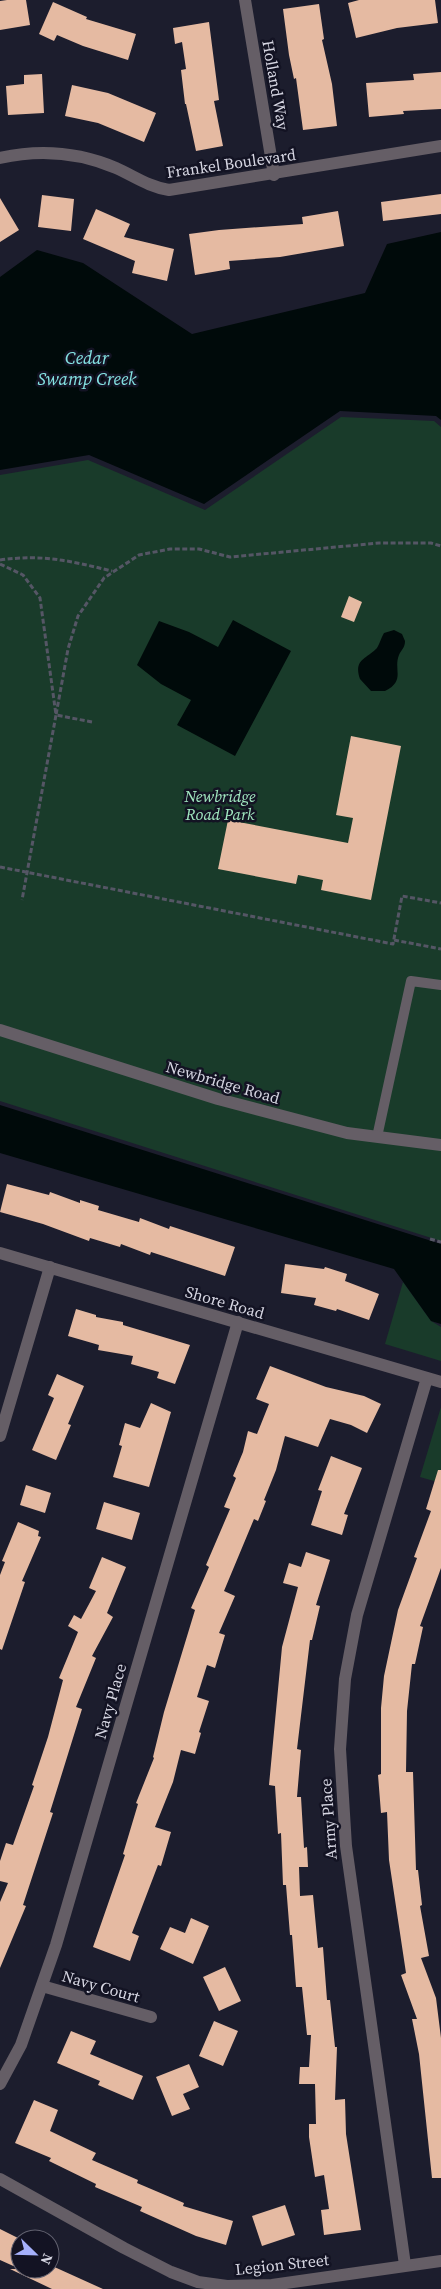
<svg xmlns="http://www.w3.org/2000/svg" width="441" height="2289" font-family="'Source Serif 4',serif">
	<rect width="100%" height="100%" fill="#1c1d2d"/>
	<path fill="#193b2a" d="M 341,417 L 434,421 L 441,427 L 441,1241 L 0,1101 L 0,475 L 88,460 L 205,510 Z
		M 403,1282 L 431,1321 L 441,1327 L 441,1361 L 385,1344 Z
		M 441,1407 L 441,1483 L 420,1477 Z"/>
	<path fill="#000a0a" d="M 441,232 L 441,420 L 436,416 L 340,411 L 204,504 L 89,455 L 0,470 L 0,277 L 37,250 L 83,263 L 192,334 L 365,293 L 387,244 Z
		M 233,620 L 291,651 L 235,756 L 177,725 L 191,700 L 161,684 L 137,665 L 159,621 L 189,632 L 218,647 Z
		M 394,630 L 402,634 L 405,641 C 405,648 401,650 399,655 C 393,670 406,680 385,691 L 371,691 L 360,679 C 353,659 367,659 377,648 C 380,643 381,638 384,633 Z
		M 0,1105 L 441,1244 L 441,1324 L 431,1321 L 394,1269 L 0,1153 Z"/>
	<path fill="#e5baa2" d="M 7,0 L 26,0 L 30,25 L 0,30 L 0,1 Z
		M 359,0 L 435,0 L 438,23 L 397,28 L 356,38 L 348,3 Z
		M 53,2 L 87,17 L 86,19 L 136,34 L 128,60 L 83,46 L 57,35 L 54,41 L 39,34 Z
		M 319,4 L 324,39 L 322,40 L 332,84 L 337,126 L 303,130 L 296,78 L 294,79 L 289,55 L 283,9 Z
		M 209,22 L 219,100 L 214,101 L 223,146 L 196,151 L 186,104 L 185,104 L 181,70 L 186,69 L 182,42 L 175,44 L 173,28 Z
		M 441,72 L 441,109 L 403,111 L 404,114 L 369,117 L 366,83 L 414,80 L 413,74 Z
		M 42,74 L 44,113 L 8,115 L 6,86 L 24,84 L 24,75 Z
		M 72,85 L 108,93 L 156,113 L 144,142 L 98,123 L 65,116 Z
		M 441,194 L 441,214 L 383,221 L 381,202 Z
		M 42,195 L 74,199 L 71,231 L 38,227 Z
		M 0,198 L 19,230 L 0,242 Z
		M 96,209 L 130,224 L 124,237 L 174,249 L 167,281 L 132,273 L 135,261 L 83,239 Z
		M 338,211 L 344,246 L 280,257 L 229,261 L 230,269 L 195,275 L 189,234 L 219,230 L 303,224 L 302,217 Z
		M 349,596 L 362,602 L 354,622 L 341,617 Z
		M 351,736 L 401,746 L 371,900 L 321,890 L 323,880 L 298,875 L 296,884 L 218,869 L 228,820 L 348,843 L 353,818 L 336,815 Z
		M 7,1184 L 49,1195 L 50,1192 L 80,1203 L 80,1200 L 99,1206 L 98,1210 L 139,1222 L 140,1218 L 169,1229 L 170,1226 L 235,1247 L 225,1276 L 151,1252 L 150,1255 L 121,1244 L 120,1247 L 90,1238 L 89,1241 L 43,1224 L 0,1212 Z
		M 285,1264 L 324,1269 L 325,1267 L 347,1274 L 345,1281 L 379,1294 L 369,1320 L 337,1309 L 336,1311 L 314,1305 L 316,1298 L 281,1293 Z
		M 76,1309 L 96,1315 L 96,1317 L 123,1322 L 123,1325 L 190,1345 L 175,1384 L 157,1378 L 159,1372 L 131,1364 L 133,1356 L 98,1350 L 99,1345 L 68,1336 Z
		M 270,1366 L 326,1387 L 364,1396 L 381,1404 L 367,1433 L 351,1425 L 330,1419 L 318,1447 L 285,1436 L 276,1470 L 264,1500 L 266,1501 L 258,1521 L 254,1519 L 224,1591 L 235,1596 L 219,1633 L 225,1635 L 215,1668 L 207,1665 L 197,1697 L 209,1701 L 199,1732 L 201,1733 L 195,1754 L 181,1750 L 173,1782 L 155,1827 L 171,1832 L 161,1866 L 158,1865 L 132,1933 L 139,1936 L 130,1961 L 93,1947 L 125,1855 L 123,1854 L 138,1804 L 136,1803 L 154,1758 L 153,1757 L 164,1712 L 195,1610 L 191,1608 L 209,1567 L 206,1565 L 230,1509 L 224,1507 L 236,1478 L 233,1476 L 243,1452 L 248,1431 L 257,1434 L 269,1404 L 256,1399 Z
		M 57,1374 L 84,1386 L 68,1424 L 71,1425 L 56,1460 L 32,1450 L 54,1398 L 48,1395 Z
		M 151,1403 L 171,1412 L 149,1487 L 113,1477 L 122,1446 L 119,1445 L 125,1423 L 140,1428 Z
		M 331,1456 L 362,1468 L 344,1514 L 348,1515 L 342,1535 L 311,1525 L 322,1491 L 318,1490 Z
		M 438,1470 L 441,1470 L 441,1568 L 420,1626 L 423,1627 L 415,1664 L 412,1664 L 407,1711 L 406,1772 L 413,1772 L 416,1870 L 418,1870 L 422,1905 L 420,1906 L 429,1956 L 421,1958 L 436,1998 L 441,2038 L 441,2178 L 432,2178 L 419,2054 L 412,2019 L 417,2019 L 401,1975 L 406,1973 L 389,1860 L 387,1812 L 381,1813 L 378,1775 L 381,1774 L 381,1708 L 384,1676 L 398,1610 L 417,1558 L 414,1557 L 431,1511 L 426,1509 Z
		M 26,1485 L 51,1493 L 45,1513 L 20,1505 Z
		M 104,1502 L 140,1513 L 132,1540 L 96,1529 Z
		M 18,1522 L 39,1531 L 38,1536 L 41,1537 L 22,1581 L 25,1582 L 2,1650 L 0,1649 L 0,1575 L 5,1562 L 2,1561 Z
		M 306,1552 L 330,1560 L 316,1605 L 320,1606 L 312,1640 L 310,1640 L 297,1749 L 301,1750 L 297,1797 L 301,1797 L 304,1848 L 307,1847 L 308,1867 L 299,1867 L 300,1896 L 313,1895 L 318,1948 L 323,1947 L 327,2000 L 330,2000 L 335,2047 L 337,2047 L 335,2100 L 345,2099 L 346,2134 L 361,2230 L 324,2235 L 321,2210 L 329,2209 L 324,2175 L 315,2177 L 309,2137 L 309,2124 L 316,2124 L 315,2084 L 299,2084 L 300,2067 L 309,2067 L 311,2035 L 307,2035 L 302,1987 L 296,1987 L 292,1935 L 290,1935 L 286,1885 L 283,1885 L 281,1833 L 278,1834 L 275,1786 L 269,1785 L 282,1647 L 298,1587 L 283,1583 L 289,1563 L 301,1567 Z
		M 102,1557 L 126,1567 L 107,1613 L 113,1617 L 92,1656 L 96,1658 L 76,1707 L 82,1709 L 50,1812 L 53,1813 L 23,1905 L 26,1906 L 0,1968 L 0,1902 L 8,1883 L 0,1881 L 0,1861 L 6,1843 L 13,1845 L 34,1786 L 32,1785 L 48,1737 L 63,1680 L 59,1678 L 78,1632 L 68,1626 L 74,1615 L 81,1619 L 96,1591 L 89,1588 Z
		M 191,1918 L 209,1926 L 193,1964 L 160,1949 L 170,1927 L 185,1933 Z
		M 225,1967 L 241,2001 L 219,2011 L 203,1977 Z
		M 214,2021 L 238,2031 L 223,2066 L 199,2056 Z
		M 71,2031 L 96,2041 L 90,2054 L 143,2076 L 133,2100 L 98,2085 L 100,2081 L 57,2063 Z
		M 189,2064 L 199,2087 L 183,2094 L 190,2109 L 172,2116 L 156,2077 Z
		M 34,2100 L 58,2110 L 50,2131 L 96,2153 L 92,2160 L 138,2180 L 137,2183 L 184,2203 L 183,2206 L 233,2221 L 226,2245 L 196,2236 L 140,2211 L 142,2207 L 95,2187 L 96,2184 L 49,2161 L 51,2158 L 15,2143 Z
		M 285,2205 L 295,2235 L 262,2246 L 252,2216 Z
		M 0,2229 L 20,2239 L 20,2269 L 0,2260 Z
		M 50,2265 L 103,2289 L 52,2289 L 10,2269 L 50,2269 Z"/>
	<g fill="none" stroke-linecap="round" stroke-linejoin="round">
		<path stroke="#555665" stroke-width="3" stroke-dasharray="5 2.5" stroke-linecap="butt" d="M 0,560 C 44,554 70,561 112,571
			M 0,564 L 23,575 L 40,598 L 56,715 L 22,900
			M 92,722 L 56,715 L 68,649 L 78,616 L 104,578 L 139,555 L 170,549 L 199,549 L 230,557 L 379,543 L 431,543 L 441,546
			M 0,867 L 393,944 L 402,896 L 441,903
			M 394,940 L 441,949
			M 430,1239 L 441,1242"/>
		<path stroke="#655e66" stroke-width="10" d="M 377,1137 L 411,981 L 441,985"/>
		<path stroke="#655e66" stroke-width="12" d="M 245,0 L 274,175
			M 0,158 C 40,149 78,152 116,168 C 134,176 149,187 169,190 L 441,146
			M 0,1030 L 218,1099 L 347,1133 L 441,1145
			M 0,1253 L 441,1382
			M 0,1436 L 50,1267
			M 42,1986 L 151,2017
			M 0,2084 L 21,2045 L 56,1945 L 238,1322
			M 0,2179 L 124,2248 L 171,2272 L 198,2282 L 227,2286 L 272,2285 L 441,2261
			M 405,2265 L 346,1846 L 340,1749 L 345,1679 L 357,1615 L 427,1378"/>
	</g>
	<g text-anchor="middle" stroke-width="5" stroke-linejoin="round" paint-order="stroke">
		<g font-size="16" fill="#d6d6e2" stroke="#131323">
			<text transform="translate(276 85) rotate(80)" y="6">Holland Way</text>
			<text transform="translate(231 163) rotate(-8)" y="6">Frankel Boulevard</text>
			<text transform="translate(223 1082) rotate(16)" y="6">Newbridge Road</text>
			<text transform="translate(225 1302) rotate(16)" y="6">Shore Road</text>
			<text transform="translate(110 1701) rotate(-74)" y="6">Navy Place</text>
			<text transform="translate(328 1819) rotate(-94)" y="6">Army Place</text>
			<text transform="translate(101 1986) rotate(16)" y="6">Navy Court</text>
			<text transform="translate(282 2264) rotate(-6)" y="6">Legion Street</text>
		</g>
		<g font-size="16" font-style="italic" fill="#a2e9c1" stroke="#131323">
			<text x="220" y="802">Newbridge<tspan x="220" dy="18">Road Park</tspan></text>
		</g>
		<g font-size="18" font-style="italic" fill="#85e3e3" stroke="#131323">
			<text x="87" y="364">Cedar<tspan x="87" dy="21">Swamp Creek</tspan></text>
		</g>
	</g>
	<g transform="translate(35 2254) rotate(113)"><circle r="24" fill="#131323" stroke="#61616f"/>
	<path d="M0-4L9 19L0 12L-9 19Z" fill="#a6b1fc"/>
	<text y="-8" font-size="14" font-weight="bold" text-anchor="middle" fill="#d6d6e2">N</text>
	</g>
</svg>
